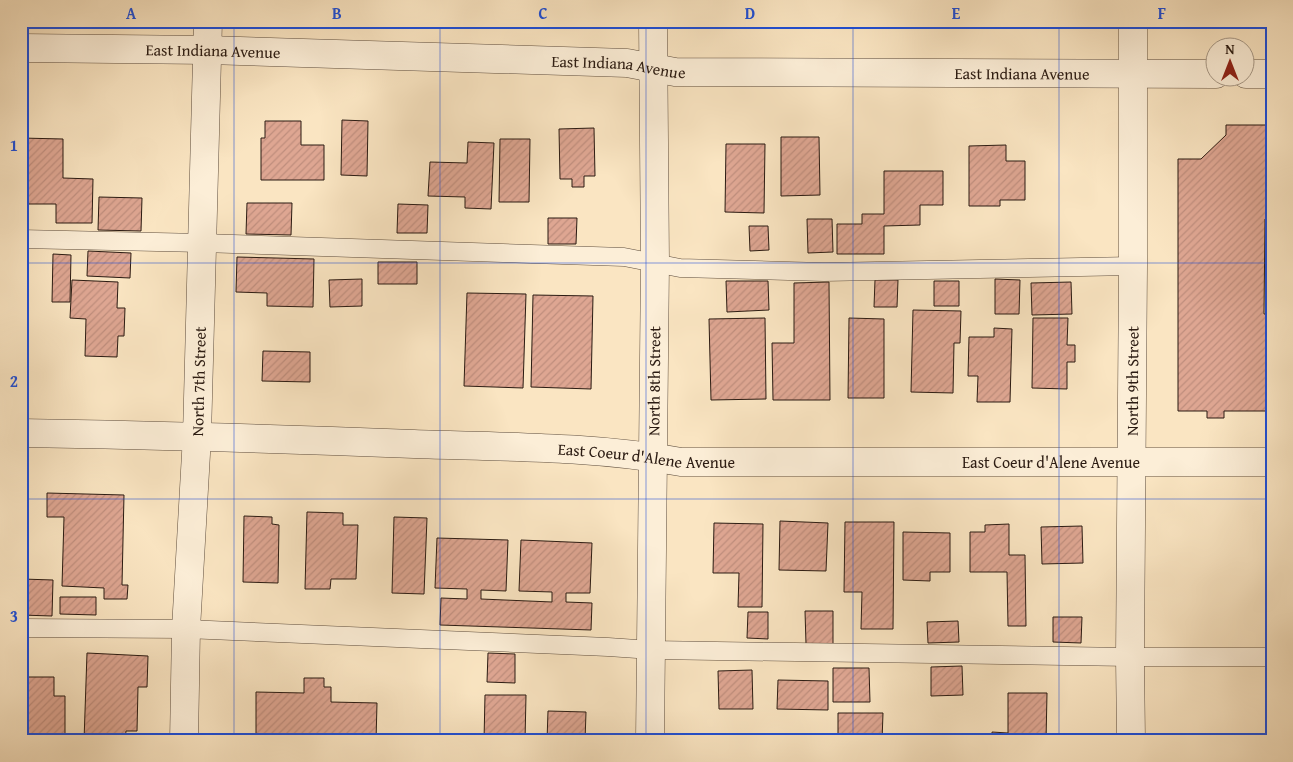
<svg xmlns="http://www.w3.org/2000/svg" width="1293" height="762" font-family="'Gentium Book Plus',serif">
	<defs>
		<pattern id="building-hatch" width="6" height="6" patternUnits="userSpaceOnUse" patternTransform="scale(1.25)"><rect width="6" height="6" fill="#dea692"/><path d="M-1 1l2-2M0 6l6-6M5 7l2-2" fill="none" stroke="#bf8e7d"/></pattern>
	</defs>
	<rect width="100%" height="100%" fill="#fae5c2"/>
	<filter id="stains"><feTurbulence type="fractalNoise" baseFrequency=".004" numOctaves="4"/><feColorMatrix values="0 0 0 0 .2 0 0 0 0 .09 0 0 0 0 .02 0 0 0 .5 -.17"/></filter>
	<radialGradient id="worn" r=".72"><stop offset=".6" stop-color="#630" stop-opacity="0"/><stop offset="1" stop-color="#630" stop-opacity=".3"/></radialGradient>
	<path fill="url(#building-hatch)" stroke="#2b1b12" d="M 342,120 L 368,121 L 367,176 L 341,175 Z
		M 265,121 L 301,121 L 301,145 L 324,145 L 324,180 L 261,180 L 261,138 L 265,138 Z
		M 1226,125 L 1272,125 L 1272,219 L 1265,219 L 1264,314 L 1272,314 L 1272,411 L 1224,411 L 1224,418 L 1207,418 L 1207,411 L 1178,411 L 1178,159 L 1201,159 L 1226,135 Z
		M 594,128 L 595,176 L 584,176 L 584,187 L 572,187 L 572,179 L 560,179 L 559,129 Z
		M 781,137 L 819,137 L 820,195 L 781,196 Z
		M 21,138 L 63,139 L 63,178 L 93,179 L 92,223 L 56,223 L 56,204 L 21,204 Z
		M 500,139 L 530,139 L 529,202 L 499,202 Z
		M 468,142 L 494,143 L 491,209 L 465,208 L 465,197 L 428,196 L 430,162 L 467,163 Z
		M 726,144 L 765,144 L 764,213 L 725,212 Z
		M 1006,145 L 1006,161 L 1025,161 L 1025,200 L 1000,200 L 1000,206 L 969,206 L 969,146 Z
		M 884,171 L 943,171 L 943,205 L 920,205 L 920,225 L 884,226 L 884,254 L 837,254 L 837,224 L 862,224 L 862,214 L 884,214 Z
		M 99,197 L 142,198 L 141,231 L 98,230 Z
		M 247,203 L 292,203 L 291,235 L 246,234 Z
		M 398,204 L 428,205 L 427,233 L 397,233 Z
		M 548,218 L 577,218 L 576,244 L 548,244 Z
		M 807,219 L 832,219 L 833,252 L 808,253 Z
		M 749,226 L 768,226 L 769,250 L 750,251 Z
		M 88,251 L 131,253 L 130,278 L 87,276 Z
		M 53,254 L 71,255 L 70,302 L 52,302 Z
		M 237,257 L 314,259 L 313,307 L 267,306 L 267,293 L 236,292 Z
		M 378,262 L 417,262 L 417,284 L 378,284 Z
		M 362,279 L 362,306 L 330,307 L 329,280 Z
		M 995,279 L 1020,280 L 1019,314 L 995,314 Z
		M 72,280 L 118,282 L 117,308 L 125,308 L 124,336 L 118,336 L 117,357 L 85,356 L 86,319 L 70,318 Z
		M 875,280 L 898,280 L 897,307 L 874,307 Z
		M 726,281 L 768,281 L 769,310 L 727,312 Z
		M 934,281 L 959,281 L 959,306 L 934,306 Z
		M 829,282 L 830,400 L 773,400 L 772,343 L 794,343 L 794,283 Z
		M 1071,282 L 1072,314 L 1032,315 L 1031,283 Z
		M 467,293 L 526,294 L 523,388 L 464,386 Z
		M 533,295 L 593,296 L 591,389 L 531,387 Z
		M 913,310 L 961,311 L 960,343 L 954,343 L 953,393 L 911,392 Z
		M 765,318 L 766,399 L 711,400 L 709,319 Z
		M 849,318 L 884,319 L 884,398 L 848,398 Z
		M 1033,318 L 1068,318 L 1067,345 L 1075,345 L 1075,362 L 1067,362 L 1067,389 L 1032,388 Z
		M 994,328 L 1012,329 L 1010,402 L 977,402 L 978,376 L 968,376 L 969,337 L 994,337 Z
		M 263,351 L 310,352 L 310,382 L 262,381 Z
		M 47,493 L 124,495 L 122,585 L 128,585 L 127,599 L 104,599 L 104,588 L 62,586 L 64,517 L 47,517 Z
		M 307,512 L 343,513 L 343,525 L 358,525 L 356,579 L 331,579 L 330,589 L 305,589 Z
		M 244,516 L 272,517 L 272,524 L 279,525 L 278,583 L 243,582 Z
		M 394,517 L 427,518 L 424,594 L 392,593 Z
		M 780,521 L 828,523 L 826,571 L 779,570 Z
		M 845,522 L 894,522 L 893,629 L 861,629 L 862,592 L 844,592 Z
		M 714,523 L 763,524 L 762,607 L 738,607 L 739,573 L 713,573 Z
		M 1009,524 L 1009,555 L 1025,555 L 1026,626 L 1008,626 L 1007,572 L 970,572 L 970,532 L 985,532 L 985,525 Z
		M 1082,526 L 1083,563 L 1042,564 L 1041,527 Z
		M 903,532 L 950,533 L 950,572 L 930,572 L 930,581 L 903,580 Z
		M 437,538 L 508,540 L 506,591 L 481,590 L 481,599 L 552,602 L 552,592 L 519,591 L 521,540 L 592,543 L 590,593 L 566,593 L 566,602 L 592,603 L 591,630 L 440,625 L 441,598 L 467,599 L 467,589 L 435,588 Z
		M 22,579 L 53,580 L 52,616 L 21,615 Z
		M 60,597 L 96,597 L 96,615 L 60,614 Z
		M 805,611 L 833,611 L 833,644 L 806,644 Z
		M 748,612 L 768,612 L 768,639 L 747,638 Z
		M 1053,617 L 1082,617 L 1081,643 L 1053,642 Z
		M 958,621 L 959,642 L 928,643 L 927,622 Z
		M 87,653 L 148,656 L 147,687 L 138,687 L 137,731 L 126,731 L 125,741 L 84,741 Z
		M 488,653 L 515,654 L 515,683 L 487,682 Z
		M 962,666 L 963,695 L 931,696 L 931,667 Z
		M 833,668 L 869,668 L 870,702 L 833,702 Z
		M 752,670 L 753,709 L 719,709 L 718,671 Z
		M 21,677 L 54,677 L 54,696 L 65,696 L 65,741 L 21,741 Z
		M 304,678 L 324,678 L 324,687 L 331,687 L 331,702 L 377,703 L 376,741 L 256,741 L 256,692 L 304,693 Z
		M 778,680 L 828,681 L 828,710 L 777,709 Z
		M 1008,693 L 1047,693 L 1046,741 L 992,741 L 992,732 L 1008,733 Z
		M 485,695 L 526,695 L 525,741 L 484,741 Z
		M 548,711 L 586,712 L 585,741 L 547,741 Z
		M 838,713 L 883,713 L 882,741 L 838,741 Z"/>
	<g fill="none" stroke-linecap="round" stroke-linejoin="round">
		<g stroke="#5f4e3e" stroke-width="19">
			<path id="service" d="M 21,239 L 202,243 L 624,257 L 680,268 L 824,272 L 1133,266
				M 21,628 L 186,629 L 608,647 L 652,650 L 1130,657 L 1272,657"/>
		</g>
		<g stroke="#5f4e3e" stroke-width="29">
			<g id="minor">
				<path id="s1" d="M 21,48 L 208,50 L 627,63 L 675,72 L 1216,74"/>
				<path d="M 1246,74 L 1272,74"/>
				<path id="s2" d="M 21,433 C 152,435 283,439 414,444 C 503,447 593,446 681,462 L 1272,462"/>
				<path id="s3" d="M 650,741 L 655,263 L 653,21"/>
				<path id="s4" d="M 1131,741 L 1130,657 L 1133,266 L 1133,21"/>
			</g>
		</g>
		<g stroke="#5f4e3e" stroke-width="29">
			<g id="tertiary">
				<path id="s5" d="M 184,741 L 186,629 L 197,436 L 208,21"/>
			</g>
		</g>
		<use href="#service" stroke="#fceed7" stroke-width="18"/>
		<use href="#minor" stroke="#fceed7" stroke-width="28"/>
		<use href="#tertiary" stroke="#fceed7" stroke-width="28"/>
	</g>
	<path fill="none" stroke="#1d4ed8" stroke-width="1" stroke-opacity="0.55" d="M 234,21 L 234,741M 440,21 L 440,741M 646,21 L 646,741M 853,21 L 853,741M 1059,21 L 1059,741M 21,263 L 1272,263M 21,499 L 1272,499"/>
	<g text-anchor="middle" stroke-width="5" stroke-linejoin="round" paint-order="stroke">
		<g font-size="16" fill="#2b1b12" stroke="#fceed7">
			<text dy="6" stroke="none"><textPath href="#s1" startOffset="192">East Indiana Avenue</textPath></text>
			<text dy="6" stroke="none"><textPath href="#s1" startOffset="598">East Indiana Avenue</textPath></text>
			<text dy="6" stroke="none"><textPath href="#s1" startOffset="1002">East Indiana Avenue</textPath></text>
			<text dy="6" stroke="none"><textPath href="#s5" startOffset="360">North 7th Street</textPath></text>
			<text dy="6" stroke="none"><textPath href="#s3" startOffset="360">North 8th Street</textPath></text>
			<text dy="6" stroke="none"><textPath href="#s4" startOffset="360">North 9th Street</textPath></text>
			<text dy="6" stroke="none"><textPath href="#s2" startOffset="626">East Coeur d'Alene Avenue</textPath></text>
			<text dy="6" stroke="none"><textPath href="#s2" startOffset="1031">East Coeur d'Alene Avenue</textPath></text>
		</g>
	</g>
	<rect width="1293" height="762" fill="none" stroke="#fae5c2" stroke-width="55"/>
	<g transform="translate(1230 62)"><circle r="24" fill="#fceed7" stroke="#a89a88"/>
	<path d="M0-4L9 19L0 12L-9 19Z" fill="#8f2418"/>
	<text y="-8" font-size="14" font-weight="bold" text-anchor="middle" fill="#2b1b12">N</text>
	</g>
	<rect x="28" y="28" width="1238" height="706" fill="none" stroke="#1d4ed8" stroke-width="2"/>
	<g font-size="16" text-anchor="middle" font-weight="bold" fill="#1d4ed8">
		<text x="131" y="19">A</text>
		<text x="337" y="19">B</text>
		<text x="543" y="19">C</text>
		<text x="750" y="19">D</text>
		<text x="956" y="19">E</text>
		<text x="1162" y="19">F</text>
		<text x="14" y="151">1</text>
		<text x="14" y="387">2</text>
		<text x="14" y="622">3</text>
	</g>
	<rect width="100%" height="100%" filter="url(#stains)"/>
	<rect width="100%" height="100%" fill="url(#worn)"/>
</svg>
